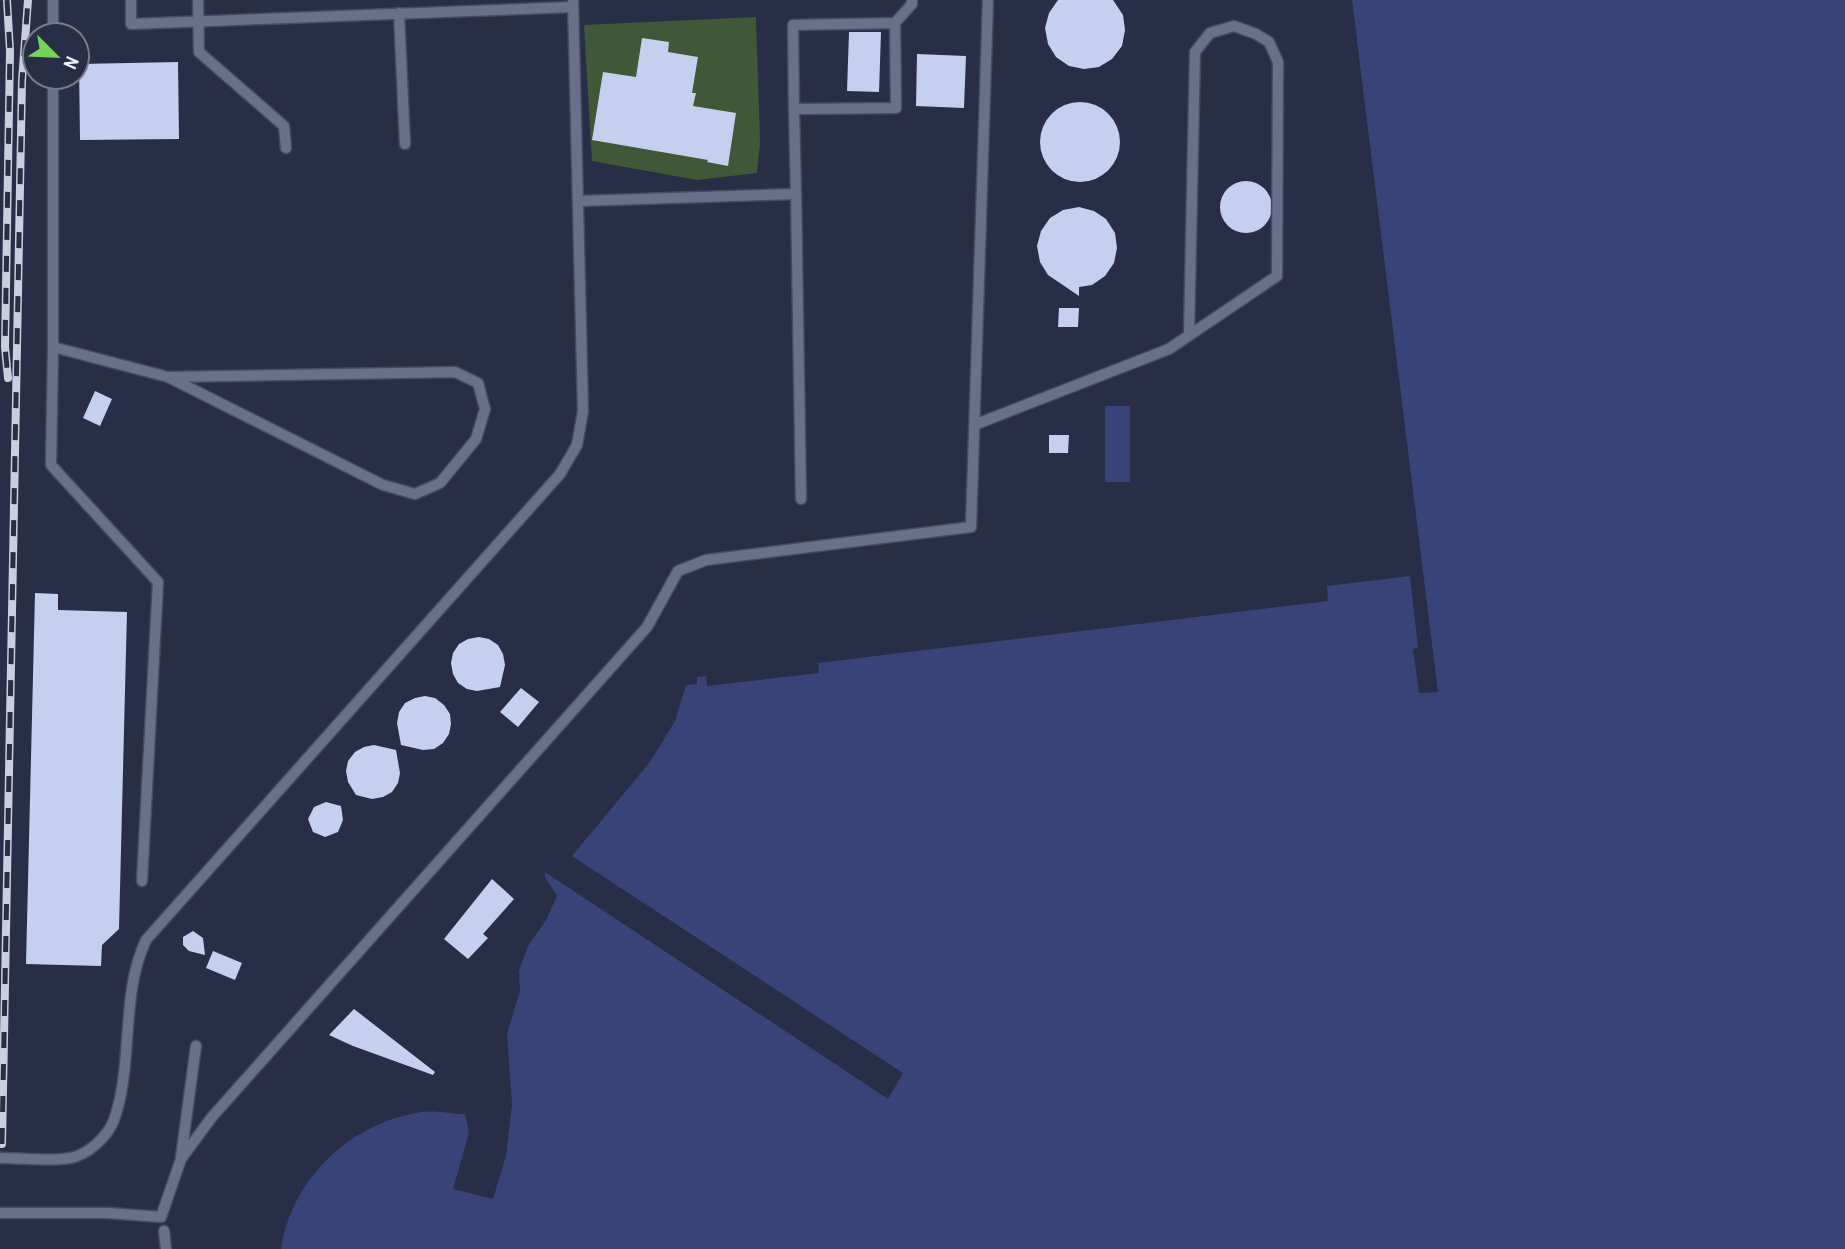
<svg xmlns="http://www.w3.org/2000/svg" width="1845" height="1249" font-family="'Archivo Narrow',sans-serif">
	<rect width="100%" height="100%" fill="#282e46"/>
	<path fill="#3f5838" d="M 756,17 L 760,142 L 757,173 L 697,180 L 592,161 L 584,25 Z"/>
	<path fill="#384477" d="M 1352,0 L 1845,0 L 1845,1249 L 281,1249 C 292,1178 351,1122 422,1112 C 436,1110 452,1114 465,1114 L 469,1133 L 453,1189 L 493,1199 L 506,1156 L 512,1104 L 507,1034 L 520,991 L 519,971 L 528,946 L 546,920 L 557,896 L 545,877 L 545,872 L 888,1099 L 903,1073 L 572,856 L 650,762 L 675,721 L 686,685 L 697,684 L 697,677 L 706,676 L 707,686 L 819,673 L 818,663 L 1328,601 L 1327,586 L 1410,576 L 1418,648 L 1413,649 L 1419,693 L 1438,692 Z
		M 1105,406 L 1130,406 L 1130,482 L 1105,482 Z"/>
	<path fill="#c5cfee" d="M 1058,0 L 1113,0 L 1123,15 L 1125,30 L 1122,46 L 1112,59 L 1099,67 L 1084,69 L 1069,66 L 1056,57 L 1048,44 L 1045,28 L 1049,13 Z
		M 849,32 L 881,32 L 879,92 L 847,91 Z
		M 642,38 L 669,42 L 668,52 L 698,57 L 692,93 L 696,93 L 693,106 L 736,113 L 728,166 L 707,162 L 708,160 L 592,140 L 603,72 L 636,77 Z
		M 917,54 L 966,56 L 964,108 L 916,106 Z
		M 178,62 L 179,139 L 80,140 L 79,64 Z
		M1040 142a40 40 0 1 1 80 0a40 40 0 1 1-80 0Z
		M1220 207a26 26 0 1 1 52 0a26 26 0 1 1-52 0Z
		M 1079,207 L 1094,211 L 1106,219 L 1115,233 L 1117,248 L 1114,263 L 1105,276 L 1092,285 L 1079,287 L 1079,296 L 1048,275 L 1040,262 L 1037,246 L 1041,231 L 1050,218 L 1063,210 Z
		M 1059,308 L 1079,308 L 1078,327 L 1058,327 Z
		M 95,391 L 112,399 L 100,426 L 83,418 Z
		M 1049,435 L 1069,435 L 1068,453 L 1049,453 Z
		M 35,593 L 58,594 L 58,610 L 127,612 L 119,929 L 102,945 L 101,966 L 26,964 Z
		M 479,637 L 489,639 L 498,645 L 503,654 L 505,665 L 500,687 L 477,691 L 467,689 L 458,683 L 453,674 L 451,663 L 453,653 L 459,644 L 468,639 Z
		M 521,688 L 539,702 L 518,727 L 500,712 Z
		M 425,696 L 435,698 L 444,705 L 450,714 L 451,724 L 449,734 L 443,743 L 434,749 L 423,750 L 401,745 L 397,723 L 399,712 L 405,703 L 415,698 Z
		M 374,745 L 396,750 L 400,773 L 398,783 L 392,792 L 383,797 L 372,799 L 356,795 L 348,782 L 346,771 L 348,761 L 355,752 L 364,747 Z
		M 326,802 L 341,806 L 343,820 L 338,832 L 325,837 L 313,832 L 308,819 L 314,807 Z
		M 492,879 L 514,899 L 483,934 L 488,938 L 468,959 L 444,939 Z
		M 193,931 L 203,938 L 205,955 L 189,951 L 183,945 L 183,937 Z
		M 213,951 L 242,963 L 235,980 L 206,968 Z
		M 354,1009 L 435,1072 L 433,1075 L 353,1046 L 329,1035 Z"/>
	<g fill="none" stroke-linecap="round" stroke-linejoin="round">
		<g stroke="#464b5f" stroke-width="13">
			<path id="lane" d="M 131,0 L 131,24 L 573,7
				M 198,0 L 199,52 L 284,126 L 286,148
				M 399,13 L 405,144
				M 895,23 L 793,25 L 794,109 L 896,108 L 895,23 L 912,4 L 912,0
				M 53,35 L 53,0
				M 53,77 L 53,347 L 168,377 L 455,372 L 478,383 L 485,409 L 476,439 L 440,483 L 415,494 L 383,485 L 168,377
				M 796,194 L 801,499
				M 579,201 L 796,194 L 794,109
				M 53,347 L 51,465 L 158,582 L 142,881
				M 974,425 L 1169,349 L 1277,276 L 1278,62 L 1269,42 L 1256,34 L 1234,26 L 1210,33 L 1195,52 L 1189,335
				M 181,1157 L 196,1046
				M 0,1158 C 22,1158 48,1162 70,1158 C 88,1155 108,1136 114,1120 C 134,1063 120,995 146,940 L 560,474 L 577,445 L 583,411 L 573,0
				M 0,1213 L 108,1213 L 161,1217 L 181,1159 L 212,1117 L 647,627 L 678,571 L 706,560 L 971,527 L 988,0
				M 164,1231 L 166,1249"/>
		</g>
		<use href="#lane" stroke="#68708c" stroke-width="10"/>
		<g stroke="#cacfde" stroke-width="8">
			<path id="rail" d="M 7,0 L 10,51 L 5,347 L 8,378
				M 2,1144 L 22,81 L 28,0"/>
		</g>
		<use href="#rail" stroke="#282e46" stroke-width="5" stroke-dasharray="16" stroke-linecap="butt"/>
	</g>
	<g transform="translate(56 56) rotate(114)"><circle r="33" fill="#282e46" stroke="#777c90" stroke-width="2"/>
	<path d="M0-5L12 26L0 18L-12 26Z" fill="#77d259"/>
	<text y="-10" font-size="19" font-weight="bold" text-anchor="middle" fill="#eef2ff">N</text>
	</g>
</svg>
